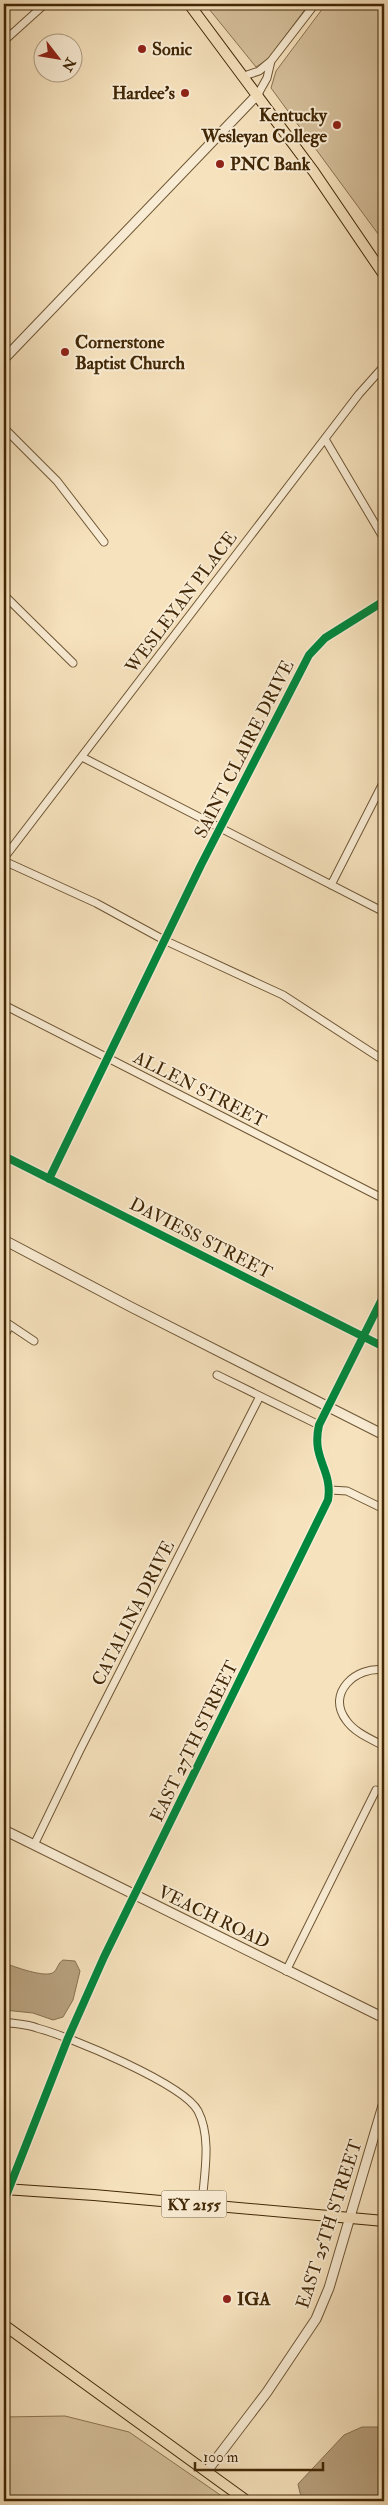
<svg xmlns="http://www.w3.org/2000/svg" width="388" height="2505" font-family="'IM FELL Double Pica',serif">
	<rect width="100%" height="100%" fill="#f6e2bd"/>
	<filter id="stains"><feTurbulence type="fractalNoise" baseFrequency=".004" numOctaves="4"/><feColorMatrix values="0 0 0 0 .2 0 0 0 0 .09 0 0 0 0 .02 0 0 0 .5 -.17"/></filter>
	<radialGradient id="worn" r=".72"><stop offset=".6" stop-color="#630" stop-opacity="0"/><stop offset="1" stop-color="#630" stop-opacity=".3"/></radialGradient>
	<path fill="#d7c29e" stroke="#8c7452" d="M 205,4 L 309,4 L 268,59 L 256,67 Z
		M 326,4 L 384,4 L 384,242 L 271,88 L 276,71 Z
		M 65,2416 L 129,2432 L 229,2501 L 4,2501 L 4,2417 Z"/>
	<path fill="#b8a27f" stroke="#88714f" d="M 63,1960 L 75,1961 L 80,1971 L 73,2000 L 63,2017 L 53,2020 L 33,2013 L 4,2010 L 4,1963 C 13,1966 46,1979 54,1972 C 58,1968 58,1963 63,1960 Z
		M 362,2427 L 384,2427 L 384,2486 L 373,2501 L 305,2501 L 300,2493 L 298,2484 L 344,2435 Z"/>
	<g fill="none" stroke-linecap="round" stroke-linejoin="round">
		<g stroke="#6e5634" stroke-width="9">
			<path id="minor" d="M 4,41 L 45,4
				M 244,76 L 259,71 L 271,61
				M 258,94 L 267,78 L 271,61 L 315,4
				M 4,428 L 57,481 L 104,542
				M 325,439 L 384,539
				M 4,595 L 73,663
				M 82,757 L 384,912
				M 4,858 L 359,394 L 384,366
				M 4,861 L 96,903 L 164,940 L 283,995 L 380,1058 L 384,1051
				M 331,885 L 384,781
				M 4,1005 L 384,1199
				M 4,1156 L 384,1347
				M 49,1179 L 201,865 L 309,655 L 325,638 L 384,601
				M 4,1321 L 34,1341
				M 4,1337 L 10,1325
				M 217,1375 L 319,1425
				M 330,1490 L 347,1491 L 384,1509
				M 384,1670 C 356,1666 326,1693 346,1720 C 355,1733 371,1739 384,1746
				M 34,1845 L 80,1750 L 260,1396
				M 286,1971 L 376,1790
				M 4,2022 C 15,2024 27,2024 37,2028 C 68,2036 184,2084 198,2111 C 212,2138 204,2175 202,2204
				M 4,2201 L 68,2038 L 104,1957 L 328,1500 C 333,1469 311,1460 319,1425 L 384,1295"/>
		</g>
		<g stroke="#6e5634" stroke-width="11">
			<path id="tertiary" d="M 378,265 L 384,259
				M 4,359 L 258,94
				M 4,1240 L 131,1307 L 384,1435
				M 4,1830 L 384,2018
				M 207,2471 L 267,2392 L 316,2319 L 329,2288 L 384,2102"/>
		</g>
		<g stroke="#412706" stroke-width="12">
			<path id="primary" d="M 189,4 L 314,172 L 384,275
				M 4,2189 L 94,2195 L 384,2221
				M 4,2325 L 247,2501"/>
		</g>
		<use href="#minor" stroke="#f9ecd4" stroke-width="7"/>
		<use href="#tertiary" stroke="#f9ecd4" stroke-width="9"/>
		<use href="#primary" stroke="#f6e2bd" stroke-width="10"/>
		<g stroke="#f9ecd4" stroke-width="11">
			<path id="cycleway" d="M 4,1156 L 384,1347
				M 49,1179 L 201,865 L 309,655 L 325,638 L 384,601
				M 4,2201 L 68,2038 L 104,1957 L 328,1500 C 333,1469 311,1460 319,1425 L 384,1295"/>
		</g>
		<use href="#cycleway" stroke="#00873e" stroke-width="8"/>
	</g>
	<g fill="#8f2418" stroke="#f9ecd4" stroke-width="2">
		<circle cx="142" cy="49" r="5"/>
		<circle cx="185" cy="93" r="5"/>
		<circle cx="337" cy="125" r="5"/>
		<circle cx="220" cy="164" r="5"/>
		<circle cx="65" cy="352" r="5"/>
		<circle cx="227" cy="2299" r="5"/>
	</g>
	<g text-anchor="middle" stroke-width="4" stroke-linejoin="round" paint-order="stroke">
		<rect fill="#f9ecd4" stroke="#786244" stroke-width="1" x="161.5" y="2190.5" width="65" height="27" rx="4"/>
		<g font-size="16" font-weight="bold" fill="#412706">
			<text x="194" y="2210">KY 2155</text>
		</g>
		<g font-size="18" font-weight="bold" fill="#412706" stroke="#f9ecd4" text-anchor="start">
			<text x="152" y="55">Sonic</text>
			<text x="175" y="99" text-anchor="end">Hardee's</text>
			<text x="327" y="121" text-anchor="end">Kentucky<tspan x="327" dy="21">Wesleyan College</tspan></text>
			<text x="230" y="170">PNC Bank</text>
			<text x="75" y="348">Cornerstone<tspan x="75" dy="21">Baptist Church</tspan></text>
			<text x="237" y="2305">IGA</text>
		</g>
		<g font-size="18" fill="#412706" stroke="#f9ecd4">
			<text transform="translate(181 602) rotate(-53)" y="6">WESLEYAN PLACE</text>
			<text transform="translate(244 749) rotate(-63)" y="6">SAINT CLAIRE DRIVE</text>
			<text transform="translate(200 1089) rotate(27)" y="6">ALLEN STREET</text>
			<text transform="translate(201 1238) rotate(27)" y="6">DAVIESS STREET</text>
			<text transform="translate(133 1613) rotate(-63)" y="6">CATALINA DRIVE</text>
			<text transform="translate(194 1741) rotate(-64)" y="6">EAST 27TH STREET</text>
			<text transform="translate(214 1917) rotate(26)" y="6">VEACH ROAD</text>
			<text transform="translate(329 2224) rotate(-72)" y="6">EAST 25TH STREET</text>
		</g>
	</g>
	<rect width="388" height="2505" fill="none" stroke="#f6e2bd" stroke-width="20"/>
	<rect x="5" y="5" width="378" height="2495" fill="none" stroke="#412706" stroke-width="2.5"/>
	<rect x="10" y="10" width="368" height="2485" fill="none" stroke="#412706"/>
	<g transform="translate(58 58) rotate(121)"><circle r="24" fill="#f9ecd4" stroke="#af9d82"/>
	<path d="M0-4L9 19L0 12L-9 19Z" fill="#8f2418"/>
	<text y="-8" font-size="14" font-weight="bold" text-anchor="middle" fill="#412706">N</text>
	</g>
	<path d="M195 2462v8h128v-8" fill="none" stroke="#412706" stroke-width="2.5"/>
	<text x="203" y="2462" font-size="15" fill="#412706" stroke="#f9ecd4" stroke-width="4" paint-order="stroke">100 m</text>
	<rect width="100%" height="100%" filter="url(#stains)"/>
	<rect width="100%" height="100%" fill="url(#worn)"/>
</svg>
